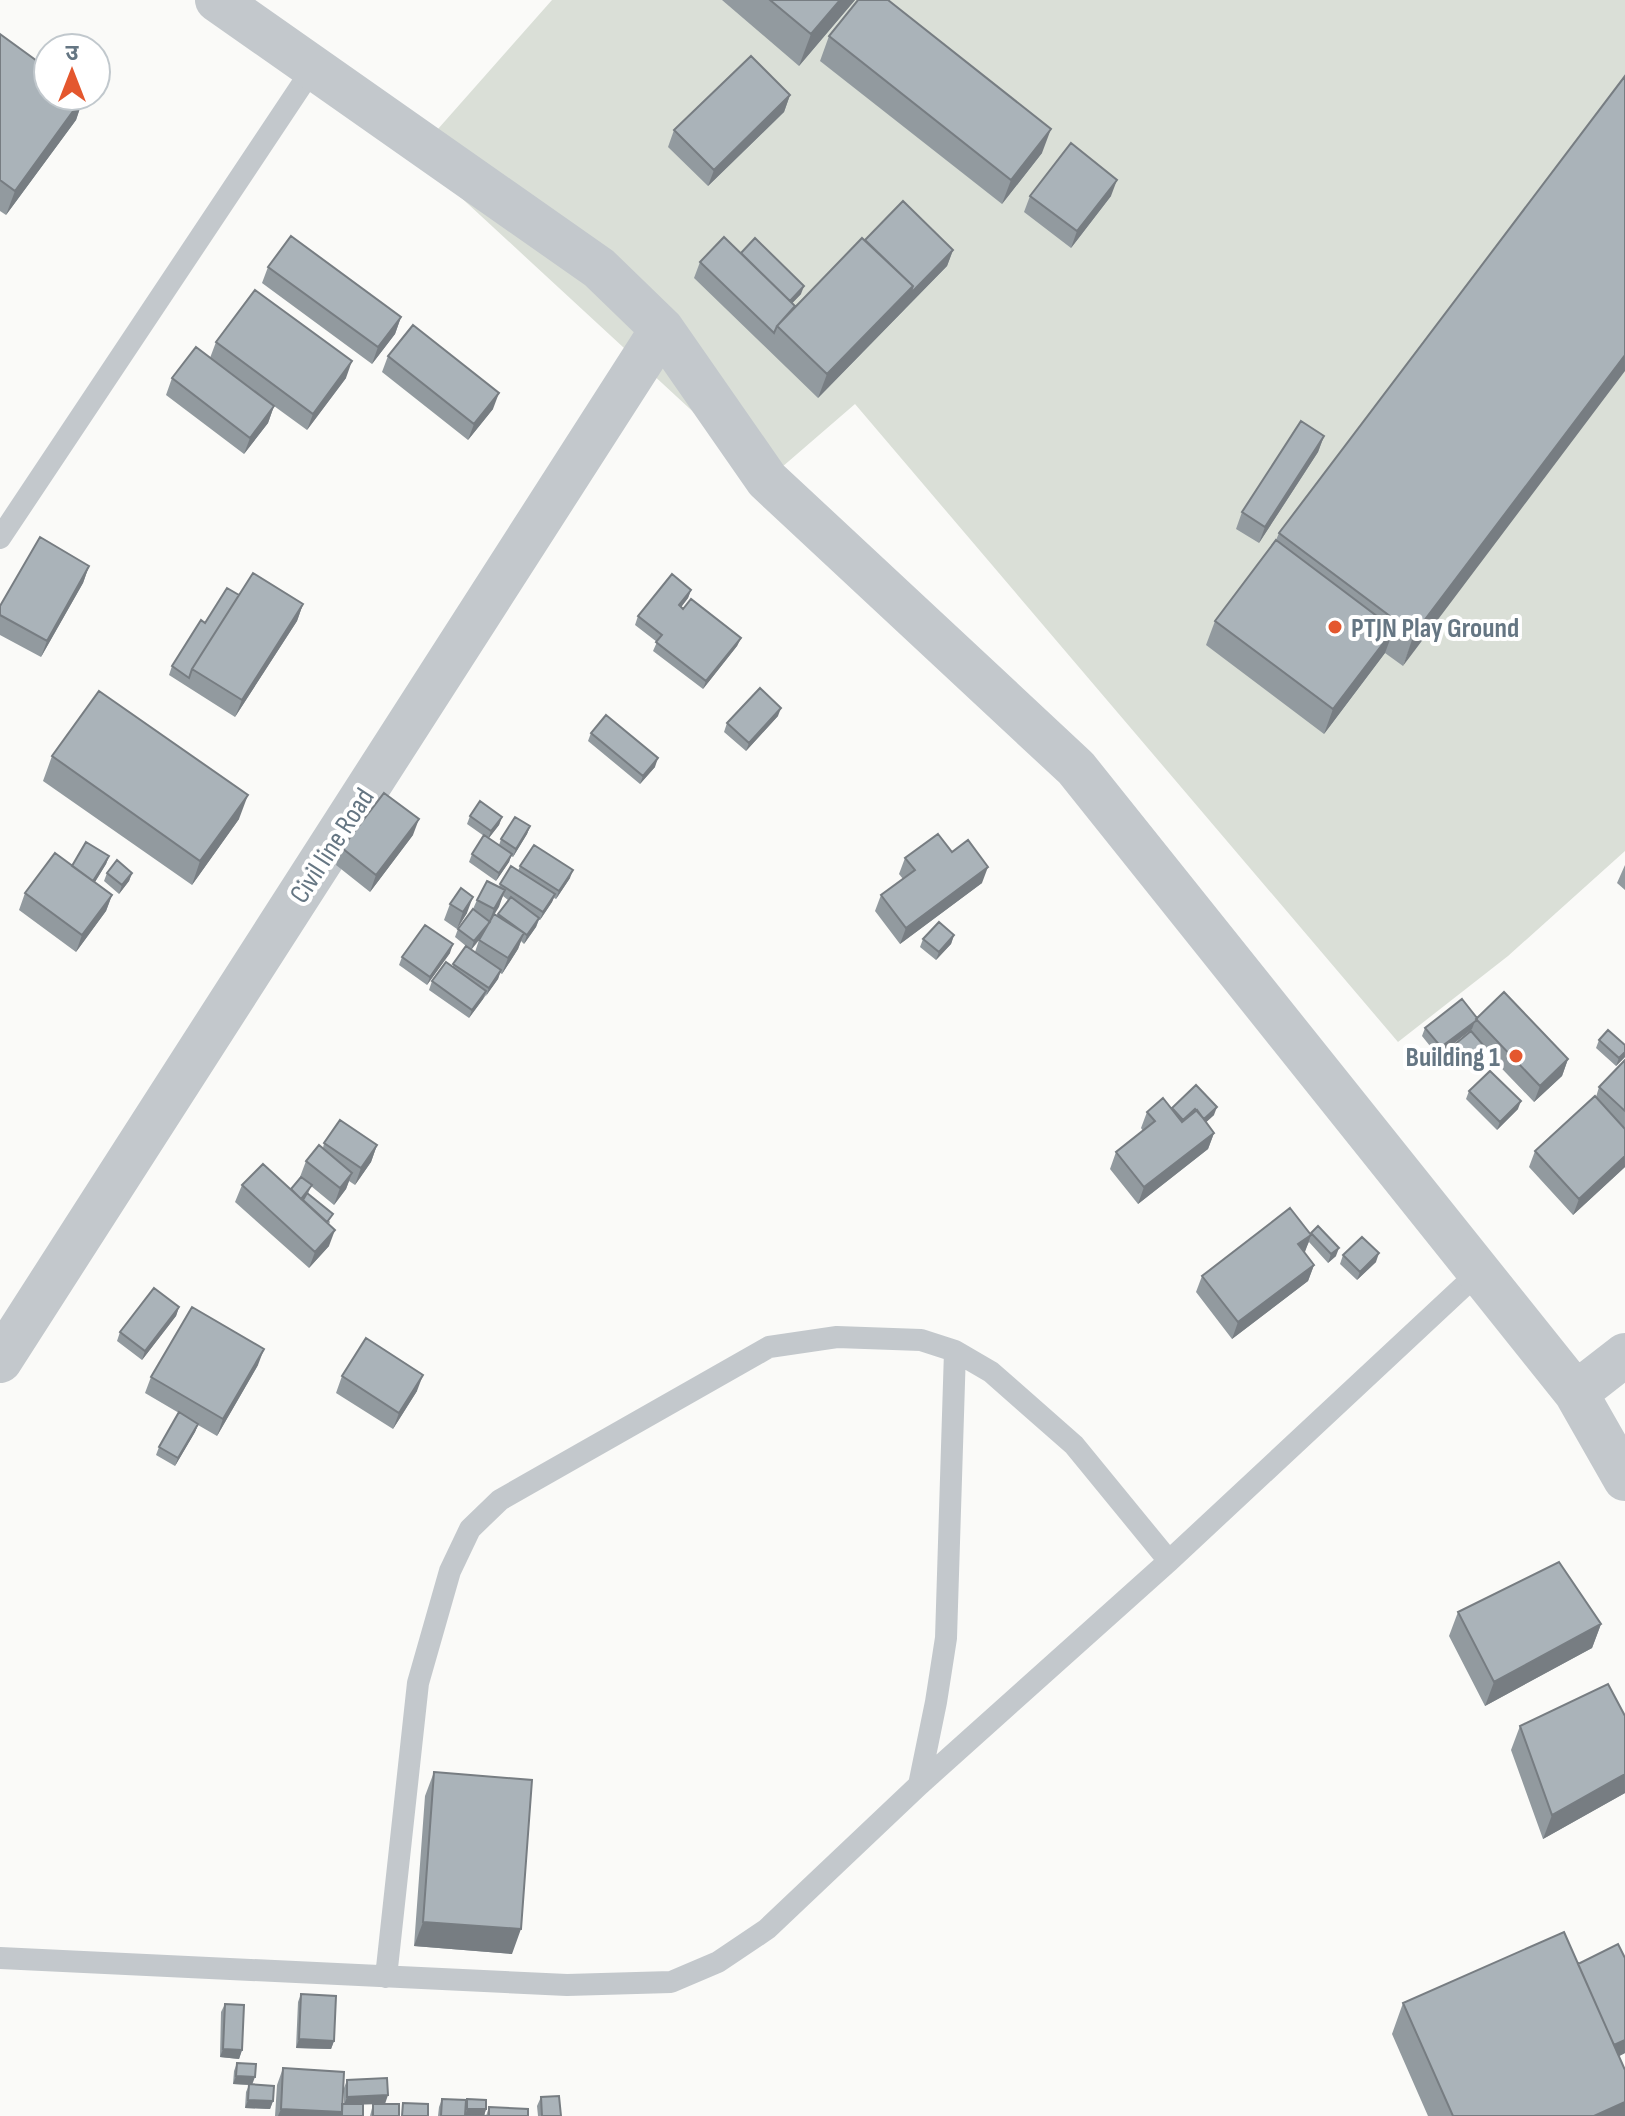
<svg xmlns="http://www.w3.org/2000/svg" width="1625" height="2116" font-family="'Sofia Sans Condensed','Noto Sans Devanagari',sans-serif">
	<rect width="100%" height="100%" fill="#fafaf8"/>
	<path fill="#dadfd7" d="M 552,0 L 1625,0 L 1625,851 L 1508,956 L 1398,1042 L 855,404 L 767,480 L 415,155 Z"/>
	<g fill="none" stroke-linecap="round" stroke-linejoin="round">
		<path stroke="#c3c8cc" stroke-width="22" d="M 0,538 L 313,68
			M 919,1785 L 936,1702 L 946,1638 L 955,1351
			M 0,1958 L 567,1985 L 671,1982 L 718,1962 L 767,1929 L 919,1785 L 1169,1561 L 1479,1272
			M 386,1977 L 418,1683 L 450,1571 L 470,1529 L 500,1500 L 769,1347 L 837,1337 L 921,1340 L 955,1351 L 991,1372 L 1074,1445 L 1169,1561"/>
		<path stroke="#c3c8cc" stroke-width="44" d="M 217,0 L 599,268 L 662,329 L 767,480 L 1076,768 L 1576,1393 L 1625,1479
			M 0,1361 L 662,329
			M 1576,1393 L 1625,1355"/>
	</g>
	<path fill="#929a9f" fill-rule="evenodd" d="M 722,0 L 855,0 L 799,66 Z
		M 0,34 L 84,96 L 76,120 L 6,215 L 0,211 Z
		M 829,36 L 1042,153 L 1002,204 L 820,61 Z
		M 1625,76 L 1403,666 L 1385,653 L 1324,734 L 1206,645 L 1215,621 L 1276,540 L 1279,533 Z
		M 790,95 L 784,112 L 708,186 L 668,147 L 674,130 Z
		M 1030,196 L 1111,196 L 1071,248 L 1024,212 Z
		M 865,240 L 953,250 L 947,266 L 818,398 L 694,278 L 700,262 L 741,253 L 801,294 L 792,303 L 795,306 Z
		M 268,267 L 401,317 L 395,334 L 372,364 L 262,283 Z
		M 216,342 L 346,378 L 307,430 L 274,406 L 268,423 L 244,454 L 166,395 L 172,378 L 210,358 Z
		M 388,356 L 493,409 L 468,440 L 382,372 Z
		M 1324,436 L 1318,452 L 1259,543 L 1236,529 L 1242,512 Z
		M 89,566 L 83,583 L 41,657 L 0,635 L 0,606 Z
		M 691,590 L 688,598 L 681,607 L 741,638 L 737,646 L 703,689 L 653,651 L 657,642 L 635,625 L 638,616 Z
		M 239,595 L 303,604 L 297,621 L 235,717 L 169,675 L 172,666 L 205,623 Z
		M 778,716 L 746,751 L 724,732 L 727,723 Z
		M 591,733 L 655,767 L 640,784 L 588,741 Z
		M 52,756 L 239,819 L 192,885 L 43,781 Z
		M 470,816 L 502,817 L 499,825 L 489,838 L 499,845 L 501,839 L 530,826 L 527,834 L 513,857 L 511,856 L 509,862 L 496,881 L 469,862 L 472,854 L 484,836 L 467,824 Z
		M 413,835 L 370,892 L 336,865 L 342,848 Z
		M 952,852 L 982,883 L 900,944 L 875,911 L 881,895 L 903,879 L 899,874 L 905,858 Z
		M 109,856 L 106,864 L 95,882 L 112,895 L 106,911 L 76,952 L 19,910 L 25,893 L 72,866 Z
		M 1625,865 L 1625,890 L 1617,883 Z
		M 520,866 L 570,878 L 556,899 L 554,898 L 552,902 L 540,920 L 539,920 L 536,927 L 524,944 L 521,941 L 518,949 L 502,974 L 500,973 L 498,979 L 469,1018 L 429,990 L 432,981 L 452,967 L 466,946 L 455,937 L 458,929 L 473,909 L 477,900 L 499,887 L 500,884 L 518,871 ZM 503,896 L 508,900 L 497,916 L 494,914 ZM 481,938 L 479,940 L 475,952 L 471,950 Z
		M 107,873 L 132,873 L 129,881 L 119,894 L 104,881 Z
		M 450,904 L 467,913 L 457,929 L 444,920 Z
		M 954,935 L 951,944 L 936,960 L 920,947 L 923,939 Z
		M 450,953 L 427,985 L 399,965 L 402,957 Z
		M 1477,1018 L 1568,1059 L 1562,1076 L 1534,1102 L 1484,1050 L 1482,1056 L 1464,1070 L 1451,1054 L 1454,1045 L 1472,1029 L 1438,1056 L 1422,1036 L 1425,1028 Z
		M 1599,1040 L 1625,1045 L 1625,1057 L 1616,1066 L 1596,1048 Z
		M 1625,1060 L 1625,1167 L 1573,1215 L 1529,1167 L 1535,1151 L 1596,1097 L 1599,1087 Z
		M 1196,1085 L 1214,1115 L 1206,1122 L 1214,1133 L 1208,1149 L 1138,1204 L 1110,1169 L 1116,1152 L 1143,1131 L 1141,1128 L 1147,1112 L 1172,1109 Z
		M 1469,1091 L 1518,1109 L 1497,1130 L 1466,1099 Z
		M 324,1143 L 377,1145 L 371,1162 L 355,1185 L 349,1181 L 346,1189 L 334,1205 L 311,1186 L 308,1194 L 330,1222 L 329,1224 L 329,1246 L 309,1268 L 235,1202 L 242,1185 L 291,1189 L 300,1177 L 306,1161 L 323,1148 Z
		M 1311,1233 L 1336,1256 L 1328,1263 L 1309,1242 L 1304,1252 L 1314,1265 L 1308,1281 L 1232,1339 L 1196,1292 L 1202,1276 L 1311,1235 Z
		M 1343,1255 L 1376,1262 L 1357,1280 L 1340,1264 Z
		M 179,1307 L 176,1316 L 142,1360 L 117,1341 L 120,1332 Z
		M 258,1365 L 217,1436 L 198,1425 L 195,1432 L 175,1466 L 156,1455 L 159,1447 L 179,1413 L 145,1393 L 151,1377 Z
		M 342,1376 L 417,1391 L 393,1429 L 336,1393 Z
		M 1458,1612 L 1601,1624 L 1592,1648 L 1485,1706 L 1449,1636 Z
		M 1625,1716 L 1625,1793 L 1543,1839 L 1511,1750 L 1520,1726 Z
		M 434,1772 L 512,1954 L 414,1946 L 425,1796 Z
		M 1578,1964 L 1625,2053 L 1619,2056 L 1625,2116 L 1428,2116 L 1392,2034 L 1403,2003 Z
		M 301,1994 L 334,2041 L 331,2049 L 296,2048 L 298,2002 Z
		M 225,2004 L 242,2050 L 239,2059 L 220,2057 L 221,2012 Z
		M 237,2063 L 252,2084 L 273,2101 L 270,2109 L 245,2108 L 246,2092 L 249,2085 L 233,2084 L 234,2071 Z
		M 283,2068 L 343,2104 L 344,2104 L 344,2088 L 347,2080 L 385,2104 L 399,2116 L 370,2116 L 373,2104 L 363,2104 L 363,2116 L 275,2116 L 277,2085 Z
		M 541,2097 L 561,2116 L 538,2116 L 537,2106 Z
		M 442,2099 L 466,2103 L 467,2099 L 486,2109 L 484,2116 L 486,2116 L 489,2107 L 528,2116 L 438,2116 L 439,2107 Z"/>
	<path fill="#777d82" d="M 840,0 L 855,0 L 799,66 L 811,34 Z
		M 790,95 L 784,112 L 708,186 L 714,170 Z
		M 84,96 L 76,120 L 6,215 L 15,191 Z
		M 1051,129 L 1042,153 L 1002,204 L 1011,180 Z
		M 1117,180 L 1111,196 L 1071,248 L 1077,231 Z
		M 953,250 L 947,266 L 818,398 L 827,374 L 913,286 Z
		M 804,286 L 801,294 L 781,315 L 784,306 Z
		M 401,317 L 395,334 L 372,364 L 378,347 Z
		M 1625,355 L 1625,371 L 1403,666 L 1414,634 Z
		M 352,361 L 346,378 L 307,430 L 313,414 Z
		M 499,393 L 493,409 L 468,440 L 474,424 Z
		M 274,406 L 268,423 L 244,454 L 250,438 Z
		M 1324,436 L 1318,452 L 1259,543 L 1265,527 Z
		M 89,566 L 83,583 L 41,657 L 47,641 Z
		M 691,590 L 688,598 L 676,614 L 679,605 Z
		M 303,604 L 297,621 L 235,717 L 242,700 Z
		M 1394,629 L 1385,653 L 1324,734 L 1333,709 Z
		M 741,638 L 737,646 L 703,689 L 706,681 Z
		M 781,708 L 778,716 L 746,751 L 749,743 Z
		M 658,758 L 655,767 L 640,784 L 643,776 Z
		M 248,795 L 239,819 L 192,885 L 200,861 Z
		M 502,817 L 499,825 L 488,839 L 491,831 Z
		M 419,819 L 413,835 L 370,892 L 376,875 Z
		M 530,826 L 527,834 L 513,857 L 516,849 Z
		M 512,854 L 509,862 L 496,881 L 499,873 Z
		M 109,856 L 106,864 L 90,890 L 93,882 Z
		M 988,867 L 982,883 L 900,944 L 906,928 Z
		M 573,870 L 570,878 L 556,899 L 559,891 Z
		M 132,873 L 129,881 L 119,894 L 122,885 Z
		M 505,890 L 499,907 L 488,925 L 494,909 Z
		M 555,894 L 552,902 L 540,920 L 543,912 Z
		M 112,895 L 106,911 L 76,952 L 82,935 Z
		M 473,897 L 467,913 L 457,929 L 463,912 Z
		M 539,918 L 536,927 L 524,944 L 527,935 Z
		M 490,922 L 486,930 L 471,950 L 474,941 Z
		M 524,933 L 518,949 L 502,974 L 508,958 Z
		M 954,935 L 951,944 L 936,960 L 939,952 Z
		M 453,944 L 450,953 L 427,985 L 430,977 Z
		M 501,970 L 498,979 L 486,996 L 489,988 Z
		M 486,991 L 483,999 L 469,1018 L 472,1010 Z
		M 1475,1021 L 1472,1029 L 1438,1056 L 1441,1047 Z
		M 1485,1047 L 1482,1056 L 1464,1070 L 1467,1061 Z
		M 1625,1052 L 1625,1057 L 1616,1066 L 1619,1058 Z
		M 1568,1059 L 1562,1076 L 1534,1102 L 1540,1086 Z
		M 1521,1101 L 1518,1109 L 1497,1130 L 1500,1122 Z
		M 1217,1107 L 1214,1115 L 1201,1127 L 1204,1119 Z
		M 1214,1133 L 1208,1149 L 1138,1204 L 1144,1187 Z
		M 377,1145 L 371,1162 L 355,1185 L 361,1168 Z
		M 1625,1156 L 1625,1167 L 1573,1215 L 1579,1199 Z
		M 352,1173 L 346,1189 L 334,1205 L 340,1188 Z
		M 335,1230 L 329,1246 L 309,1268 L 315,1252 Z
		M 1311,1235 L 1305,1252 L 1292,1261 L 1298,1244 Z
		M 1339,1248 L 1336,1256 L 1328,1263 L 1331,1254 Z
		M 1379,1253 L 1376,1262 L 1357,1280 L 1360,1272 Z
		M 1314,1265 L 1308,1281 L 1232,1339 L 1238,1322 Z
		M 179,1307 L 176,1316 L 142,1360 L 145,1351 Z
		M 264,1349 L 258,1365 L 217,1436 L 223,1419 Z
		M 423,1375 L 417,1391 L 393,1429 L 399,1413 Z
		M 198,1424 L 195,1432 L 175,1466 L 178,1458 Z
		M 1601,1624 L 1592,1648 L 1485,1706 L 1494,1682 Z
		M 1625,1774 L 1625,1793 L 1543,1839 L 1552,1815 Z
		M 423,1922 L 521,1929 L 512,1954 L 414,1946 Z
		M 299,2039 L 334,2041 L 331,2049 L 296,2048 Z
		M 1625,2040 L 1625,2053 L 1608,2062 L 1614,2045 Z
		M 223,2049 L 242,2050 L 239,2059 L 220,2057 Z
		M 236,2076 L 255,2077 L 252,2085 L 233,2084 Z
		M 388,2095 L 385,2104 L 344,2105 L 347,2097 Z
		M 248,2100 L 273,2101 L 270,2109 L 245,2108 Z
		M 1625,2102 L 1625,2116 L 1594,2116 Z
		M 281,2109 L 342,2112 L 341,2116 L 278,2116 Z
		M 467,2109 L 486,2109 L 484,2116 L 465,2116 Z"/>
	<path fill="#aab3b9" stroke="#777d82" stroke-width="2" d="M 770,0 L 840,0 L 811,34 Z
		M 858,0 L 888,0 L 1051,129 L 1011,180 L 829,36 Z
		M 0,34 L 48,69 L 48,96 L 84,96 L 15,191 L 0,180 Z
		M 751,56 L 790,95 L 714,170 L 674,130 Z
		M 1625,76 L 1625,355 L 1414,634 L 1279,533 Z
		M 1071,143 L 1117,180 L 1077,231 L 1030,196 Z
		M 903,201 L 953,250 L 910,294 L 913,286 L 865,240 Z
		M 291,236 L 401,317 L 378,347 L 268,267 Z
		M 724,237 L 795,306 L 777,326 L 774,333 L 700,262 Z
		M 755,238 L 804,286 L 790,301 L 741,253 Z
		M 862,238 L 913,286 L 827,374 L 777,326 Z
		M 255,290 L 352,361 L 313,414 L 216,342 Z
		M 413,325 L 499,393 L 474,424 L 388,356 Z
		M 196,347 L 274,406 L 250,438 L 172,378 Z
		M 1301,421 L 1324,436 L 1265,527 L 1242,512 Z
		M 40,537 L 89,566 L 47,641 L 0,615 L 0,606 Z
		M 1276,540 L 1394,629 L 1333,709 L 1215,621 Z
		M 253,573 L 303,604 L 242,700 L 192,669 Z
		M 672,574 L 691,590 L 679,605 L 683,609 L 691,599 L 741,638 L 706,681 L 656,642 L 662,635 L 638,616 Z
		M 227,588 L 239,595 L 192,669 L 189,678 L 172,666 L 201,620 L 205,623 Z
		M 760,688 L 781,708 L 749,743 L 727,723 Z
		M 99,691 L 248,795 L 200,861 L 52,756 Z
		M 606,715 L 658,758 L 643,776 L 591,733 Z
		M 384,793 L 419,819 L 376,875 L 342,848 Z
		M 480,801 L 502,817 L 491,831 L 470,816 Z
		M 515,817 L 530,826 L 516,849 L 501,839 Z
		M 938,834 L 952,852 L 968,840 L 988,867 L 906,928 L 881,895 L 915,870 L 905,858 Z
		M 484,835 L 512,854 L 499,873 L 472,854 Z
		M 86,842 L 109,856 L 93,881 L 72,866 Z
		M 534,845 L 573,870 L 559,891 L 520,866 Z
		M 55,853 L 112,895 L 82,935 L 25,893 Z
		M 117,860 L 132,873 L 122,885 L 107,873 Z
		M 511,866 L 555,894 L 543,912 L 500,884 Z
		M 487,881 L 505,890 L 494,909 L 477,900 Z
		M 461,888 L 473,897 L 463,912 L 450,904 Z
		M 511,897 L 539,918 L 527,935 L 498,914 Z
		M 473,909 L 490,922 L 474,941 L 458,929 Z
		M 494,914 L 524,933 L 508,958 L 479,940 Z
		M 939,922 L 954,935 L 939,952 L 923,939 Z
		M 425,925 L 453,944 L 430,977 L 402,957 Z
		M 466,946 L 501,970 L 489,988 L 453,964 Z
		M 446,962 L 486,991 L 472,1010 L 432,981 Z
		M 1504,992 L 1568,1059 L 1540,1086 L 1476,1019 Z
		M 1462,999 L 1477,1018 L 1477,1020 L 1441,1047 L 1425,1028 Z
		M 1608,1030 L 1625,1045 L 1625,1052 L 1619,1058 L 1599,1040 Z
		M 1471,1031 L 1485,1047 L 1467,1061 L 1454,1045 Z
		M 1625,1060 L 1625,1111 L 1599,1087 Z
		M 1490,1071 L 1521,1101 L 1500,1122 L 1469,1091 Z
		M 1196,1085 L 1217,1107 L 1204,1119 L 1195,1109 L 1183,1120 L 1172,1108 Z
		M 1595,1096 L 1625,1129 L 1625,1156 L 1579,1199 L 1535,1151 Z
		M 1163,1098 L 1182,1122 L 1197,1110 L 1214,1133 L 1144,1187 L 1116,1152 L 1155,1121 L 1147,1112 Z
		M 340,1120 L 377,1145 L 361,1168 L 324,1143 Z
		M 319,1145 L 352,1173 L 340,1188 L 306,1161 Z
		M 263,1164 L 335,1230 L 315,1252 L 242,1185 Z
		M 301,1177 L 312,1185 L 301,1199 L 291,1189 Z
		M 307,1193 L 333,1214 L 327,1222 L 303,1200 Z
		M 1290,1208 L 1311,1235 L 1298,1244 L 1314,1265 L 1238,1322 L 1202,1276 Z
		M 1318,1226 L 1339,1248 L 1331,1254 L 1311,1233 Z
		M 1362,1237 L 1379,1253 L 1360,1272 L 1343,1255 Z
		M 154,1288 L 179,1307 L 145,1351 L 120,1332 Z
		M 192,1307 L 264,1349 L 223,1419 L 151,1377 Z
		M 366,1338 L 423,1375 L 399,1413 L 342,1376 Z
		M 179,1412 L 198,1424 L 178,1458 L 159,1447 Z
		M 1559,1562 L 1601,1624 L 1494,1682 L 1458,1612 Z
		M 1608,1684 L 1625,1716 L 1625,1774 L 1552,1815 L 1520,1726 Z
		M 434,1772 L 532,1780 L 521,1929 L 423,1922 Z
		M 1564,1932 L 1625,2070 L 1625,2102 L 1594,2116 L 1453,2116 L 1403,2003 Z
		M 1618,1944 L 1625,1958 L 1625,2040 L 1614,2045 L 1578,1964 Z
		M 301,1994 L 336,1996 L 334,2041 L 299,2039 Z
		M 225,2004 L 244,2005 L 242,2050 L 223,2049 Z
		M 237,2063 L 256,2064 L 255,2077 L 236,2076 Z
		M 283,2068 L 344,2072 L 342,2112 L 281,2109 Z
		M 387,2078 L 388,2095 L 347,2097 L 347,2080 Z
		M 249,2084 L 274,2086 L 273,2101 L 248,2100 Z
		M 559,2096 L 561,2116 L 542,2116 L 541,2097 Z
		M 442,2099 L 466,2100 L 465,2116 L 441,2116 Z
		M 467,2099 L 486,2100 L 486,2109 L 467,2109 Z
		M 403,2103 L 428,2104 L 428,2116 L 402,2116 Z
		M 342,2104 L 363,2104 L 363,2116 L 342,2116 Z
		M 373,2104 L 399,2104 L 399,2116 L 373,2116 Z
		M 489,2107 L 528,2109 L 528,2116 L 468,2116 L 468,2115 L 489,2116 Z"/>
	<g fill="#e4572e" stroke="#fff" stroke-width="3">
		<circle cx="1335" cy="627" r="8"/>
		<circle cx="1516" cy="1056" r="8"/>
	</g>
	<g text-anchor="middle" stroke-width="8" stroke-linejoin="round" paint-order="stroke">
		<g font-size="28" font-weight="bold" fill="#657683" stroke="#fff" text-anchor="start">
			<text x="1351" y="637">PTJN Play Ground</text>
			<text x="1500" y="1066" text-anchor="end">Building 1</text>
		</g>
		<g font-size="28" fill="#657683" stroke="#fff">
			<text transform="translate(331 845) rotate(-57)" y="10">Civil line Road</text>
		</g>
	</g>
	<g transform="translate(72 72)"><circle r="38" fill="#ffffff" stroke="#c1c8cd" stroke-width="2"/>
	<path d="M0-6L14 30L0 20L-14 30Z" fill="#e4572e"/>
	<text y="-12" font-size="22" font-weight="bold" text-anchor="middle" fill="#657683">उ</text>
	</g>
</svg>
